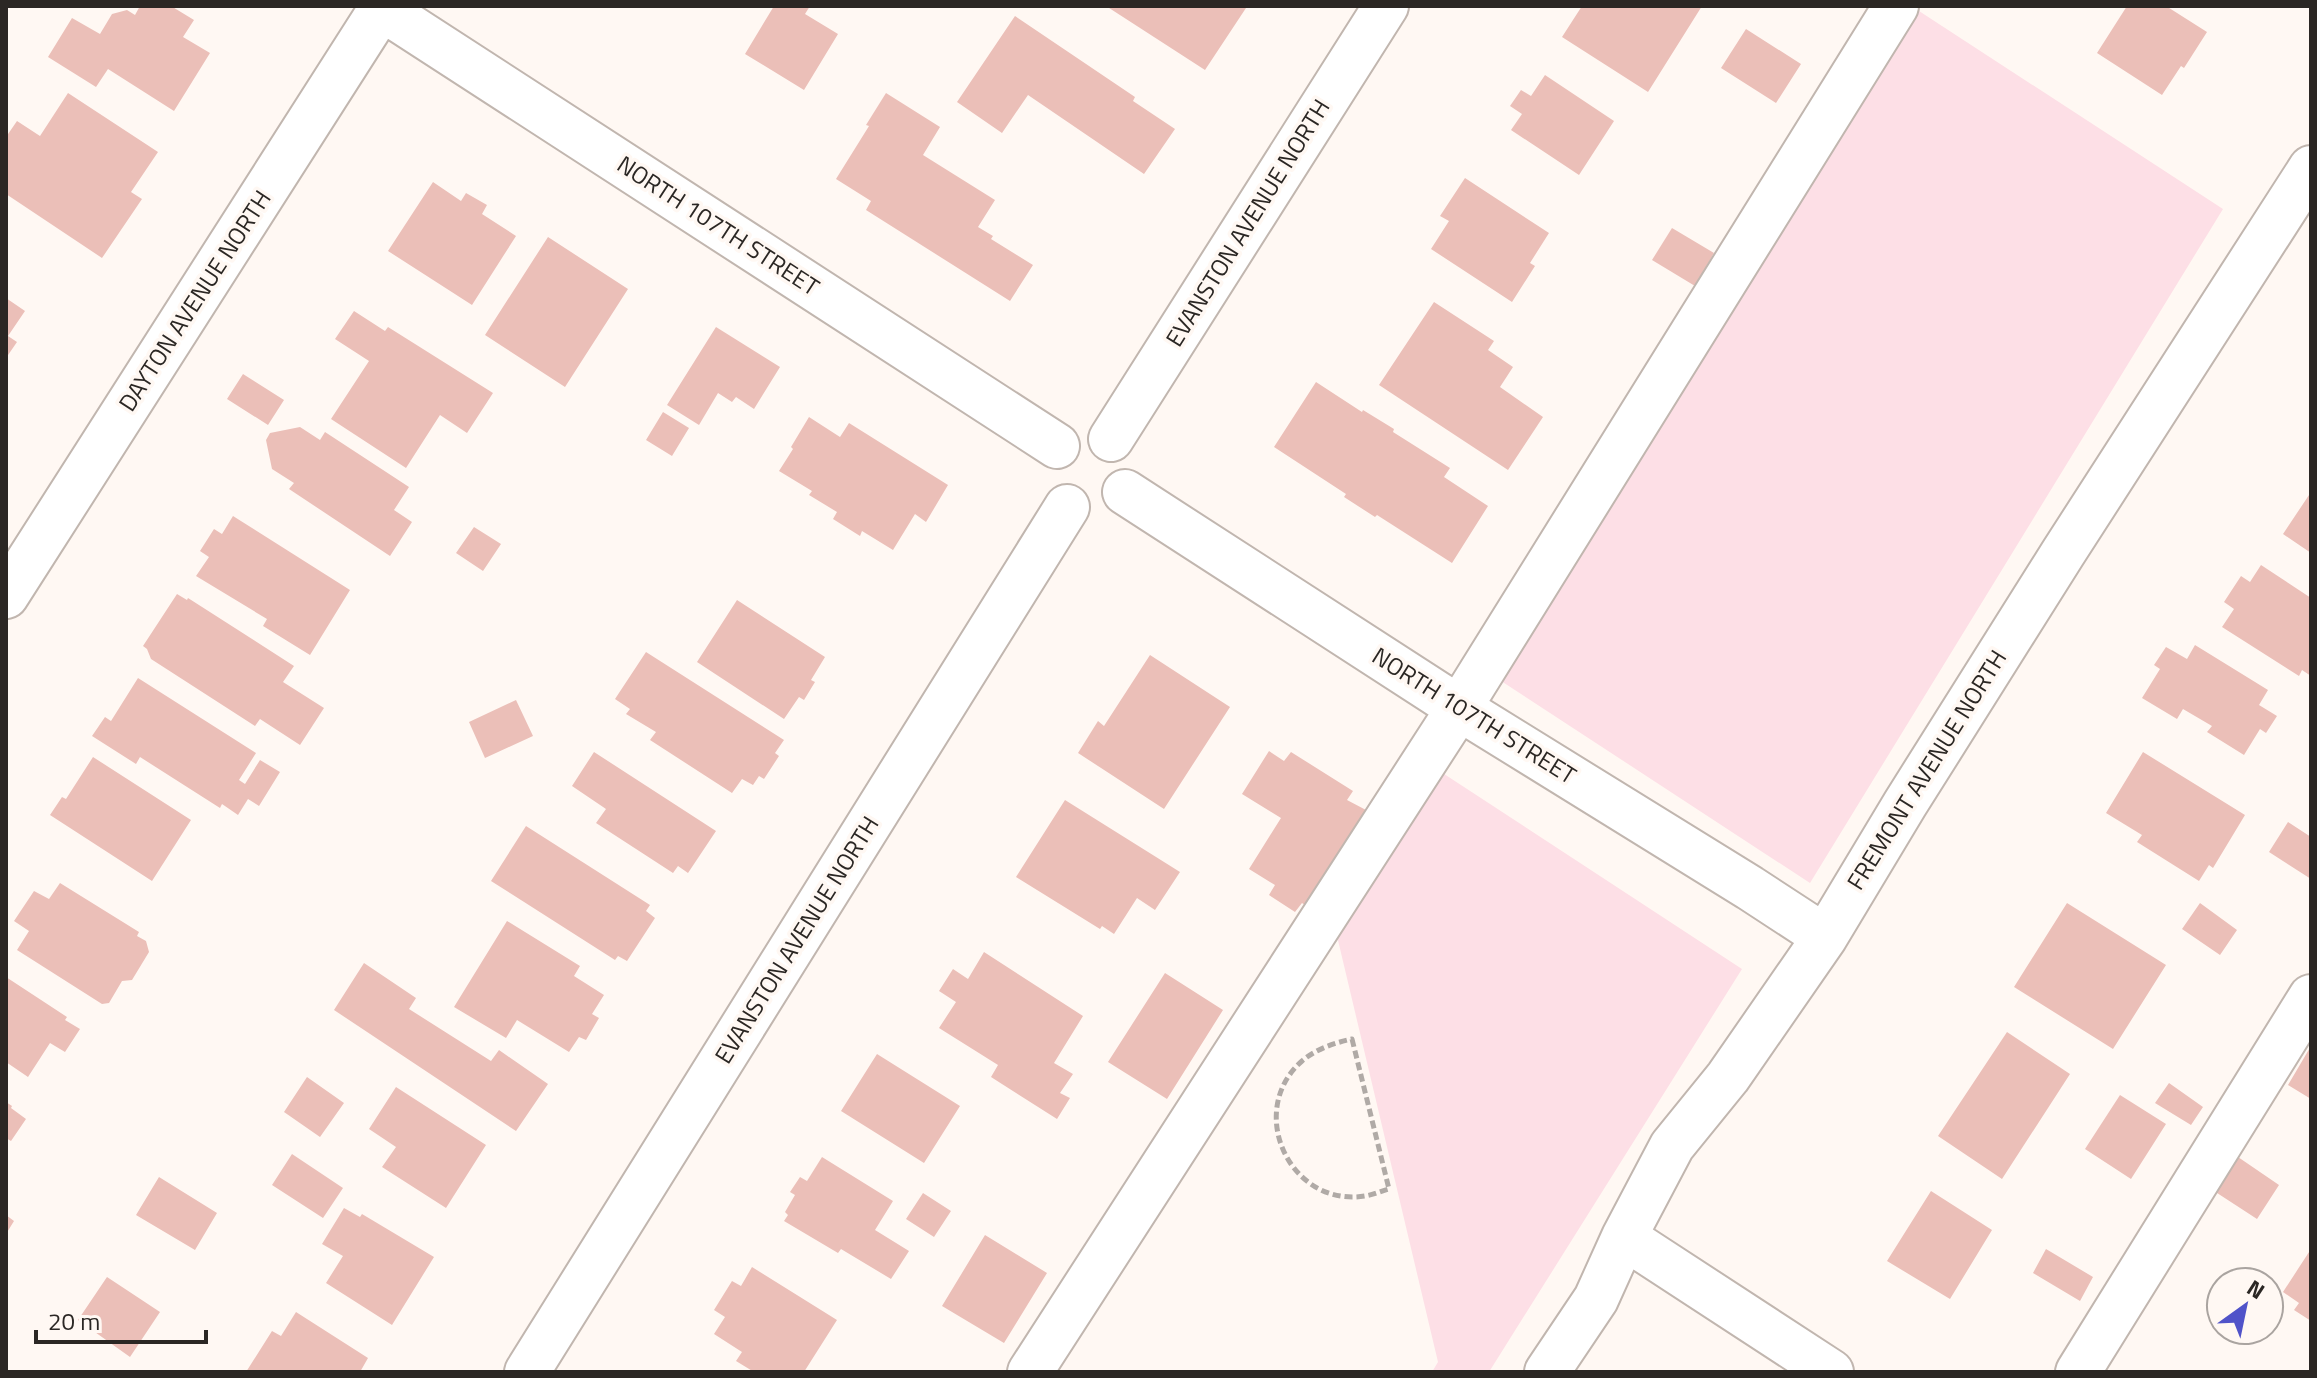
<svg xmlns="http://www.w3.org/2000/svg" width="2317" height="1378" font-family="'Titillium Web',sans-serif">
	<rect width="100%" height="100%" fill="#fff8f3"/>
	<path fill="#fddfe6" d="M 1919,11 L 2223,209 L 1810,883 L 1495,677 Z
		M 1438,770 L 1742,969 L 1489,1372 L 1432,1372 L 1438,1362 L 1337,936 Z"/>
	<path fill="#ebbfb8" d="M 140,6 L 171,6 L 194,20 L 183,37 L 210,53 L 174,111 L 108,69 L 96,87 L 48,57 L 72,18 L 100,34 L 112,14 L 127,10 L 135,15 Z
		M 774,6 L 810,6 L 805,14 L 838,34 L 804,90 L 745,54 Z
		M 1106,6 L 1243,6 L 1246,8 L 1205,70 Z
		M 1582,6 L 1702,6 L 1648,92 L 1562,37 Z
		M 2127,6 L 2166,6 L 2207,32 L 2184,68 L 2181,66 L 2162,95 L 2097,53 Z
		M 1015,16 L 1135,97 L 1133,101 L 1175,129 L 1144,174 L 1028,95 L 1002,133 L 957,102 Z
		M 1746,29 L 1801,64 L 1776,103 L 1721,68 Z
		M 1545,75 L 1614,121 L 1579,175 L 1511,130 L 1522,114 L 1510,106 L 1521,90 L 1531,96 Z
		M 68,93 L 158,152 L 131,192 L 142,199 L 102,258 L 6,194 L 6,137 L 17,121 L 40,136 Z
		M 886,93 L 940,127 L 923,155 L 995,200 L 978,227 L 993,236 L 991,239 L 1033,265 L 1010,301 L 866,210 L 871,201 L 836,179 L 869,126 L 866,125 Z
		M 1465,178 L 1549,233 L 1530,263 L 1535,266 L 1512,302 L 1431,249 L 1449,221 L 1440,216 Z
		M 433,182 L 461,201 L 466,193 L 487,205 L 482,214 L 516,236 L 472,305 L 388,251 Z
		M 1672,228 L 1714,253 L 1695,286 L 1652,260 Z
		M 548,237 L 628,289 L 565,387 L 485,335 Z
		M 6,298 L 25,311 L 8,336 L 17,342 L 6,358 Z
		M 1434,302 L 1494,341 L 1488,350 L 1513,367 L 1500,387 L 1543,417 L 1508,470 L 1379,385 Z
		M 354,311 L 385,331 L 388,327 L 493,393 L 467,433 L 440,415 L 406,468 L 331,419 L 369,361 L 335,339 Z
		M 716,327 L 780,367 L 754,409 L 736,397 L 732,402 L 718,393 L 699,425 L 667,405 Z
		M 243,374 L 284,400 L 268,425 L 227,399 Z
		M 1316,382 L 1362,412 L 1363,410 L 1394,429 L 1393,432 L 1450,468 L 1444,477 L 1488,506 L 1452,563 L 1377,515 L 1375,517 L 1344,497 L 1346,494 L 1274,447 Z
		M 663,412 L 689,428 L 672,456 L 646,440 Z
		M 809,417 L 840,437 L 849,423 L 948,485 L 926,522 L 915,514 L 893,550 L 862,531 L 860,536 L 833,519 L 837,512 L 809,495 L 812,491 L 779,471 L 793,449 L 791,447 Z
		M 300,427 L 320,440 L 325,432 L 409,487 L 394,510 L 412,522 L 390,556 L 289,489 L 294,483 L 272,469 L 266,440 L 270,433 Z
		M 2311,492 L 2311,553 L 2283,534 Z
		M 233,516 L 350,590 L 310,655 L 263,626 L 267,619 L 196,576 L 209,557 L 200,551 L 214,529 L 222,534 Z
		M 474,527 L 501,544 L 483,571 L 456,553 Z
		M 2261,565 L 2311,598 L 2311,676 L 2302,670 L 2299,676 L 2222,627 L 2234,609 L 2224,602 L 2241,576 L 2250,582 Z
		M 177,594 L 187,600 L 188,598 L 294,666 L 283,682 L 324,708 L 300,745 L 260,719 L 255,726 L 151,659 L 147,649 L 143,646 Z
		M 737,600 L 825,657 L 811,680 L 815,682 L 804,700 L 799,697 L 784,719 L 697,662 Z
		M 2195,645 L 2268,690 L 2259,705 L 2277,716 L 2266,733 L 2260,729 L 2244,755 L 2207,732 L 2212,726 L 2183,709 L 2177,719 L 2142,698 L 2160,669 L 2154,665 L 2166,647 L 2187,659 Z
		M 646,652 L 784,740 L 775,753 L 779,756 L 764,779 L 759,776 L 753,785 L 742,779 L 732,793 L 650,740 L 656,732 L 626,714 L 630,709 L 615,699 Z
		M 1150,655 L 1230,707 L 1164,809 L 1078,753 L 1098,721 L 1104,726 Z
		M 138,678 L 256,753 L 239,780 L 245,784 L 260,760 L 280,772 L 259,806 L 248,799 L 238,815 L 222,804 L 220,808 L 140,757 L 136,764 L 92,736 L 105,717 L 111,721 Z
		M 516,700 L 533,736 L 485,758 L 469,722 Z
		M 1269,751 L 1284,761 L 1291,752 L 1353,791 L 1347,800 L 1366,810 L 1306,906 L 1302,903 L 1295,912 L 1269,895 L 1275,885 L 1249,869 L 1281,818 L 1242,794 Z
		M 594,752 L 716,831 L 688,873 L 678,866 L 673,873 L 596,823 L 606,809 L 572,786 Z
		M 2143,752 L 2245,815 L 2213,868 L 2209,865 L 2199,881 L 2137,842 L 2142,835 L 2106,813 Z
		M 93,757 L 191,820 L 152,881 L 50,815 L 62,797 L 66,799 Z
		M 1065,800 L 1180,872 L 1155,910 L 1137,898 L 1114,934 L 1102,926 L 1100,929 L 1016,877 Z
		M 2288,822 L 2311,837 L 2311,879 L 2269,852 Z
		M 526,826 L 650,905 L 646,911 L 655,918 L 627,961 L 618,956 L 615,960 L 491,881 Z
		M 60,883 L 139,932 L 137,936 L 146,941 L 149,952 L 132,980 L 122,981 L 109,1003 L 102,1004 L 17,950 L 29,931 L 14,921 L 34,891 L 49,899 Z
		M 2067,903 L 2166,965 L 2113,1049 L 2014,987 Z
		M 2200,903 L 2237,930 L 2220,955 L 2182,929 Z
		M 507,921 L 580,966 L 574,976 L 604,995 L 592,1014 L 599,1018 L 586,1040 L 579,1037 L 569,1052 L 517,1020 L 506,1038 L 454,1007 Z
		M 984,952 L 1083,1016 L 1054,1063 L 1073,1074 L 1060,1093 L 1070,1098 L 1057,1119 L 991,1077 L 998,1065 L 939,1028 L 956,1002 L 939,991 L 953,969 L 968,979 Z
		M 364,963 L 416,998 L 409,1009 L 491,1061 L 499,1050 L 548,1084 L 516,1131 L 334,1010 Z
		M 1165,973 L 1223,1010 L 1167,1099 L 1108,1062 Z
		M 6,977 L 67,1017 L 65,1020 L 80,1029 L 65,1052 L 50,1043 L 28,1077 L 6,1062 Z
		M 2007,1032 L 2070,1074 L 2002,1179 L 1938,1136 Z
		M 2311,1046 L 2311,1099 L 2288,1085 Z
		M 877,1054 L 960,1106 L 924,1163 L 841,1111 Z
		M 307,1077 L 344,1103 L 320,1137 L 284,1112 Z
		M 2169,1083 L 2203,1107 L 2191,1125 L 2155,1103 Z
		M 396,1087 L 486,1145 L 446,1208 L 382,1167 L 396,1147 L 369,1129 Z
		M 2120,1095 L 2166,1124 L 2131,1179 L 2085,1149 Z
		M 6,1102 L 12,1106 L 11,1108 L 26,1119 L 11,1141 L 6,1138 Z
		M 292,1154 L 343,1188 L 323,1218 L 272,1185 Z
		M 822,1157 L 893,1201 L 875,1230 L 909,1251 L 891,1279 L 841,1249 L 838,1253 L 784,1221 L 788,1215 L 785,1212 L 795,1195 L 790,1192 L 800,1177 L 807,1181 Z
		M 2238,1157 L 2279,1185 L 2257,1219 L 2214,1191 Z
		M 159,1177 L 217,1213 L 195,1250 L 136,1215 Z
		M 1931,1191 L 1992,1230 L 1950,1299 L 1887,1261 Z
		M 923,1193 L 951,1211 L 934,1237 L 906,1219 Z
		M 344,1208 L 360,1217 L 362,1214 L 434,1257 L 392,1325 L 326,1283 L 343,1256 L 322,1244 Z
		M 6,1215 L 14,1221 L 6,1234 Z
		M 985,1235 L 1047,1273 L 1004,1343 L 942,1306 Z
		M 2046,1249 L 2093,1277 L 2080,1301 L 2033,1273 Z
		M 2311,1249 L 2311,1321 L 2294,1310 L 2299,1303 L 2283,1292 Z
		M 752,1267 L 837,1320 L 804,1372 L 776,1372 L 773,1370 L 771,1372 L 754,1372 L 736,1361 L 742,1352 L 714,1334 L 725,1317 L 714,1310 L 732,1281 L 741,1286 Z
		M 107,1277 L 160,1312 L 130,1357 L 78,1320 Z
		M 296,1312 L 368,1358 L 360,1372 L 246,1372 L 272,1331 L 281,1336 Z"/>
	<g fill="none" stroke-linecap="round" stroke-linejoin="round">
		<g stroke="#c1b6af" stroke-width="48">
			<path id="minor" d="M 378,6 L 1057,446
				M 1111,439 L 1386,6
				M 1125,492 L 1459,708 L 1750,888 L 1825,937
				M 6,596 L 383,6
				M 1624,1237 L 1831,1372
				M 527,1372 L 1067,507
				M 1030,1372 L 1459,708 L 1896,6
				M 1547,1372 L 1596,1299 L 1624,1237 L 1672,1146 L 1728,1077 L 1825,937 L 1905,804 L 2063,553 L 2311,168
				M 2078,1372 L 2311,997"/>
		</g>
		<path stroke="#b0aaa6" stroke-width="5" stroke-dasharray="8 4" stroke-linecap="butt" d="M 1352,1039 L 1389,1189 C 1381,1191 1373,1195 1365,1196 C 1290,1208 1245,1111 1302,1061 C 1316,1049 1334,1043 1352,1039 Z"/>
		<use href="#minor" stroke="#fff" stroke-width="44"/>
	</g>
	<g text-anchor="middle" stroke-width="7" stroke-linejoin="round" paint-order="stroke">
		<g font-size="24" fill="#2b2724" stroke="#fff8f3">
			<text transform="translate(1248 223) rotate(-58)" y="8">EVANSTON AVENUE NORTH</text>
			<text transform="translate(718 226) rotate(33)" y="8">NORTH 107TH STREET</text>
			<text transform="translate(195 301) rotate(-57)" y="8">DAYTON AVENUE NORTH</text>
			<text transform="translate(1474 716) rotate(32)" y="8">NORTH 107TH STREET</text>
			<text transform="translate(1927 770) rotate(-58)" y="8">FREMONT AVENUE NORTH</text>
			<text transform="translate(797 940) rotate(-58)" y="8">EVANSTON AVENUE NORTH</text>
		</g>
	</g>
	<rect width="2317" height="1378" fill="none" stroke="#2b2724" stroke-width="16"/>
	<g transform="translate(2245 1306) rotate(33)"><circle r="38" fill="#fff8f3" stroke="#aaa4a0" stroke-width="2"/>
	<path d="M0-6L14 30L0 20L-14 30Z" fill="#5053c9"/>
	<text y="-12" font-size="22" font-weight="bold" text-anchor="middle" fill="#2b2724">N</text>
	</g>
	<path d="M36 1330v12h170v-12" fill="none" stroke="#2b2724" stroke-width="4"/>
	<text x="48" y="1330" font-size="24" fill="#2b2724" stroke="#fff8f3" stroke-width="6" paint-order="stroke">20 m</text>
</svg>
